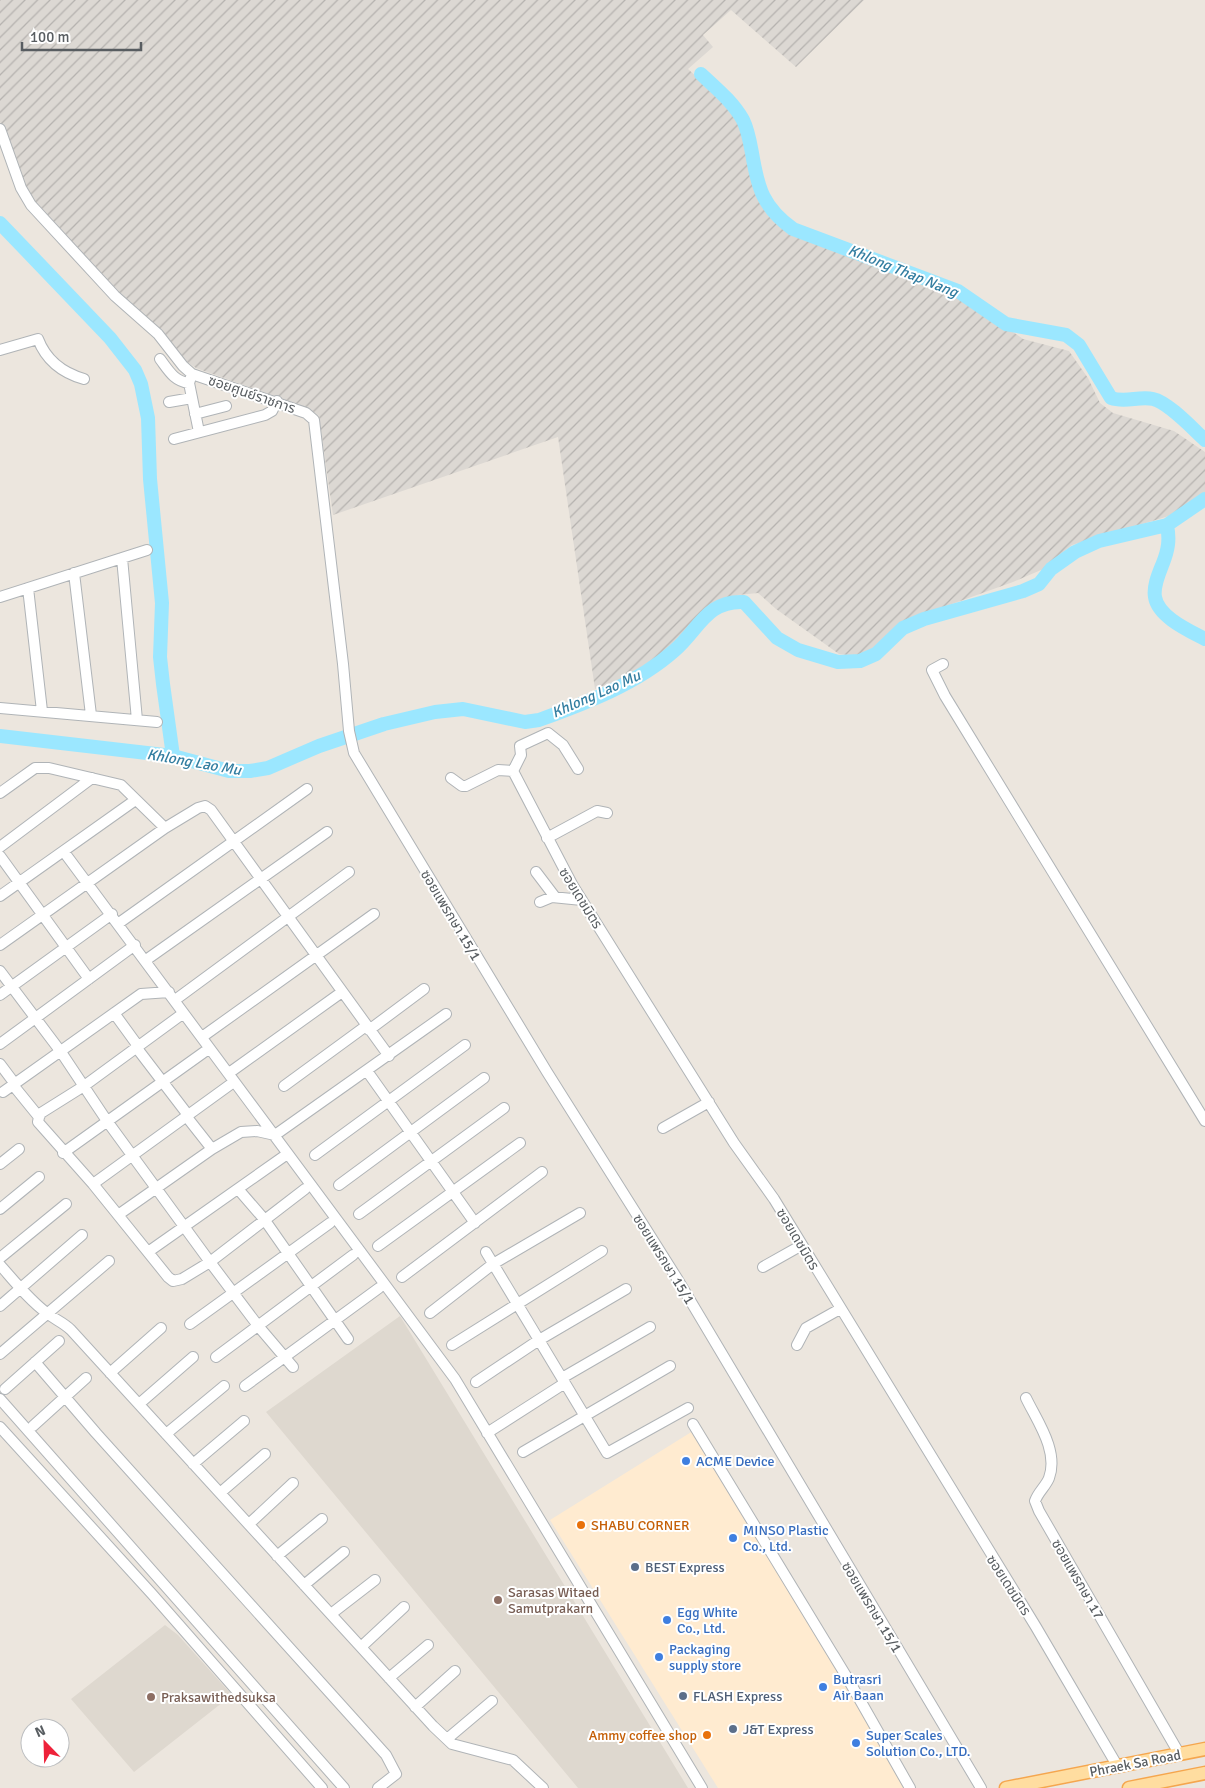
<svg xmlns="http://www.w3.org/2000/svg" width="1205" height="1788" font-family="Signika,'Noto Sans Thai',sans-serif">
	<defs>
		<pattern id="industrial-furrows" width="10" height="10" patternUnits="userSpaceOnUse" patternTransform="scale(1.25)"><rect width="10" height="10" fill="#dcd8d3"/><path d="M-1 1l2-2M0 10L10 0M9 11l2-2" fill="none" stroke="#b5b2af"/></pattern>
	</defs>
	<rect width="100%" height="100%" fill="#ece6de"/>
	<path fill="#ffebd0" d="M 701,1426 L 916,1788 L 718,1788 L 550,1520 Z"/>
	<path fill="url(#industrial-furrows)" d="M 0,0 L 864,0 L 796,67 L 731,10 L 703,35 L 713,47 L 688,69 L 733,111 L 740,122 L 761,200 L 770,215 L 877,267 L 970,301 L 1023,339 L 1069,351 L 1088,378 L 1100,403 L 1113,413 L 1174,431 L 1205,452 L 1205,494 L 1169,516 L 1072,545 L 1041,570 L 1013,582 L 913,618 L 875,649 L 858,656 L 839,654 L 776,609 L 758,593 L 738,595 L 698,632 L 636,674 L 595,689 L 558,437 L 333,515 L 319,416 L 308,408 L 196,368 L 177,355 L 28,198 L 12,147 L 0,122 Z"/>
	<path fill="#ded8cf" d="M 400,1316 L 688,1788 L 578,1788 L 266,1412 Z
		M 165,1625 L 178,1635 L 232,1695 L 134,1772 L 71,1699 Z"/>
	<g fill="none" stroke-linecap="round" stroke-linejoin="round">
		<path stroke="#9be7ff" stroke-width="14" d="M 701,74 C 716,88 733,102 743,120 C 748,130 750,142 752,153 C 758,189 763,207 793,229 L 958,291 L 1006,324 L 1066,335 L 1079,345 L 1111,398 C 1125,403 1139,396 1153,399 C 1168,402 1193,429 1205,440
			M 0,223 L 110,338 L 135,370 L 141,384 L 148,418 L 150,479 L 162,603 L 160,657 L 163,684 L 173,756
			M 1167,525 C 1170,540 1168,550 1163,563 C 1159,573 1153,586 1155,597 C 1158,617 1190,631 1205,639
			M 0,736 L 173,756 L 229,771 L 250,771 L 268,768 L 319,746 L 384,724 L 435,712 L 463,709 L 525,722 L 539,720 C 586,703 637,684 675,650 C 699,629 707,600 744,602 L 777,638 L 798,650 L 838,662 L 860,661 L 876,654 L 903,628 L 924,619 L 1023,591 L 1039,584 L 1051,569 L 1075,552 L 1099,541 L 1167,525 L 1205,499"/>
		<g stroke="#b0b4b7" stroke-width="12">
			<path id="minor" d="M 0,129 L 21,188 L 31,205 L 115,296 L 158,334 L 183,366 L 192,374 L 306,413 L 314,420 L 343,664 L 349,731 L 354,753 L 547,1072 L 678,1280 L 981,1788
				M 0,350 L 38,339 C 46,360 63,373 84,379
				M 160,359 C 169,371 174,381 189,383
				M 192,374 L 189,383 L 199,432
				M 169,402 L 192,398
				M 195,414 L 226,406
				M 174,439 L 265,415 L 272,411 L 277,401
				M 122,558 L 137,720
				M 74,573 L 91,715
				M 28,588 L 42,711
				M 0,597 L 147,550
				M 943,664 L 932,670 L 945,696 L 1205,1121
				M 0,708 L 157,722
				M 513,771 L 521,755 L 520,746 L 548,733 L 563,745 L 578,769
				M 451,778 L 462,786 L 466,786 L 498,770 L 513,771 L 573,886 L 734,1143 L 774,1199 L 1036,1627 L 1118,1767
				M 0,793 L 35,768 L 49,768 L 121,785 L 165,828
				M 547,838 L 597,811 L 607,813
				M 0,847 L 92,778
				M 64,852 L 455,1379 L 702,1788
				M 0,856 L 89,979
				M 536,872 L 555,897
				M 0,896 L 134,801
				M 540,902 L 552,897 L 582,900
				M 119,923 L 307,789
				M 0,945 L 165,828 L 198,808 L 205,806 L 211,810 L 389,1056
				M 146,960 L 327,832
				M 0,971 L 61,1052 L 107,1121 L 210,1262 L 259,1327 L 293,1367
				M 0,995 L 112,914
				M 175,1000 L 349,872
				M 114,1013 L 138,1046
				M 369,1030 L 424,989
				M 202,1037 L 374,914
				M 0,1044 L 135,945
				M 136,1047 L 188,1115
				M 0,1064 L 15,1084
				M 367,1071 L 475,1223
				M 229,1073 L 342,992
				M 13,1085 L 39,1117 L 38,1122 L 93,1184 L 168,1277 L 173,1281 L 182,1279 L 210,1262 L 305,1189
				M 284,1086 L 366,1026
				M 3,1092 L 141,994 L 169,992
				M 186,1116 L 212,1149
				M 39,1117 L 41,1113 L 84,1086 L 181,1015
				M 663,1128 L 709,1102
				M 63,1153 L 207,1050
				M 315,1155 L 465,1045
				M 0,1164 L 19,1149
				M 93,1184 L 231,1084
				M 339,1185 L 484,1078
				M 238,1189 L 264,1219 L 348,1339
				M 0,1209 L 39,1177
				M 359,1214 L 504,1108
				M 118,1215 L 212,1149 L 241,1132 L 257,1131 L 275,1135 L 446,1014
				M 378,1246 L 520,1143
				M 148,1252 L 283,1157
				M 486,1252 L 607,1453 L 688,1408
				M 0,1258 L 66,1204
				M 0,1265 C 15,1282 30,1301 48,1314 C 56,1320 64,1323 71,1330 L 433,1726 L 452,1744 L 513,1760 L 543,1788
				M 763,1267 L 802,1245
				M 402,1277 L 542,1172
				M 0,1306 L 82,1235
				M 430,1313 L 493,1264 L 580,1213
				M 190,1324 L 330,1223
				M 452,1345 L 602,1251
				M 797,1345 L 806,1328 L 840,1309
				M 0,1354 L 109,1261
				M 216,1357 L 353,1255
				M 35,1362 L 96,1433 L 386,1755 L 396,1774 L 378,1788
				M 110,1373 L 161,1328
				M 562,1378 L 650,1327
				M 476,1382 L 539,1340 L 626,1289
				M 245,1386 L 379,1288
				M 5,1389 L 59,1341
				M 1026,1398 C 1037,1421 1059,1451 1049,1478 C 1046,1486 1038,1492 1035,1501 L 1039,1511 L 1180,1755
				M 0,1399 L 344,1788
				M 139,1404 L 193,1357
				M 693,1424 L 848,1679 L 910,1788
				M 33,1426 L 86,1378
				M 0,1427 L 152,1594 L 322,1788
				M 487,1433 L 565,1383
				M 166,1434 L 224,1386
				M 523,1452 L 670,1366
				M 193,1464 L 244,1421
				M 220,1493 L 265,1454
				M 249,1524 L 293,1483
				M 277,1556 L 322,1519
				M 304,1585 L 344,1552
				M 331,1614 L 375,1580
				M 361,1647 L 404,1607
				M 389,1678 L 428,1645
				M 415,1707 L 455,1671
				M 447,1739 L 492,1701"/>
		</g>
		<g stroke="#f5a64e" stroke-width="15">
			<path id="major" d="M 1006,1788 L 1205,1749
				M 1129,1788 L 1205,1773"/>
		</g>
		<use href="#minor" stroke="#fff" stroke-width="10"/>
		<use href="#major" stroke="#ffdda0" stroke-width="12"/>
	</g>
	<g fill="#3f7fe0" stroke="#fff" stroke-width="2">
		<circle cx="686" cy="1461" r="5"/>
		<circle cx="733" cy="1538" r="5"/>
		<circle cx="667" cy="1620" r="5"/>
		<circle cx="659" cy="1657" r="5"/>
		<circle cx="823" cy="1687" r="5"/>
		<circle cx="856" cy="1743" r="5"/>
	</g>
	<g fill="#e8710a" stroke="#fff" stroke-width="2">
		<circle cx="581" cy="1525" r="5"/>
		<circle cx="707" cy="1735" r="5"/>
	</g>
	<g fill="#5c6f8a" stroke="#fff" stroke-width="2">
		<circle cx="635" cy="1567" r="5"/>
		<circle cx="683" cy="1696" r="5"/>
		<circle cx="733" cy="1729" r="5"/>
	</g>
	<g fill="#8d6e63" stroke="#fff" stroke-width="2">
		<circle cx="498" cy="1600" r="5"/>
		<circle cx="151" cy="1697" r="5"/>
	</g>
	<g text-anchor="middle" stroke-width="4" stroke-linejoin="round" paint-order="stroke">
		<g font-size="14" fill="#585d61" stroke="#fff">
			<text transform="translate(252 394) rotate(19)" y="5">ซอยศูนย์ราชการ</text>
			<text transform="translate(581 898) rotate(58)" y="5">ซอยเดชมิตร</text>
			<text transform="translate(451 915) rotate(59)" y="5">ซอยแพรกษา 15/1</text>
			<text transform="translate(798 1239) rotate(59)" y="5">ซอยเดชมิตร</text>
			<text transform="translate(664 1259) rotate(58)" y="5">ซอยแพรกษา 15/1</text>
			<text transform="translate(1078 1579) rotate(60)" y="5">ซอยแพรกษา 17</text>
			<text transform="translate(1009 1585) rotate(57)" y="5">ซอยเดชมิตร</text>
			<text transform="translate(872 1607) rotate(59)" y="5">ซอยแพรกษา 15/1</text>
			<text transform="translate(1135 1763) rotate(-11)" y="5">Phraek Sa Road</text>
		</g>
		<g font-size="14" fill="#366cbe" stroke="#fff" text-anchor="start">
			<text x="696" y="1466">ACME Device</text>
			<text x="743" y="1535">MINSO Plastic<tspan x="743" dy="16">Co., Ltd.</tspan></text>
			<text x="677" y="1617">Egg White<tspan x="677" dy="16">Co., Ltd.</tspan></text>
			<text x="669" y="1654">Packaging<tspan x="669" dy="16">supply store</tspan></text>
			<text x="833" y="1684">Butrasri<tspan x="833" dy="16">Air Baan</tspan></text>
			<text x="866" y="1740">Super Scales<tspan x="866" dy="16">Solution Co., LTD.</tspan></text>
		</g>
		<g font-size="14" fill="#c56008" stroke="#fff" text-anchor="start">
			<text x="591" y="1530">SHABU CORNER</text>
			<text x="697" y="1740" text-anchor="end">Ammy coffee shop</text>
		</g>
		<g font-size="14" fill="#4e5e75" stroke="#fff" text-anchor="start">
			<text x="645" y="1572">BEST Express</text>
			<text x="693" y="1701">FLASH Express</text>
			<text x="743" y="1734">J&amp;T Express</text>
		</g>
		<g font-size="14" fill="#785e54" stroke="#fff" text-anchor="start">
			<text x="508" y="1597">Sarasas Witaed<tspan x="508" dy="16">Samutprakarn</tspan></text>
			<text x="161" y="1702">Praksawithedsuksa</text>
		</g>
		<g font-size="15" font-style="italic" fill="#337ea1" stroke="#fff">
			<text transform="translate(903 271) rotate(22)" y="5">Khlong Thap Nang</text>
			<text transform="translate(596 694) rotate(-24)" y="5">Khlong Lao Mu</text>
			<text transform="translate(194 762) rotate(10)" y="5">Khlong Lao Mu</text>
		</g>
	</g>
	<g transform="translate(45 1743) rotate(337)"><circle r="24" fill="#ffffff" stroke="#bcbec0"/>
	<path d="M0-4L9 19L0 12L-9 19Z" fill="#ee223a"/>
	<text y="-8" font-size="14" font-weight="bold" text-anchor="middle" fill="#585d61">N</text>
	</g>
	<path d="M22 42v8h119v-8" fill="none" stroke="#585d61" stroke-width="2.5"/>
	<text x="30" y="42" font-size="15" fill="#585d61" stroke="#ffffff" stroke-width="4" paint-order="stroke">100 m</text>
</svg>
